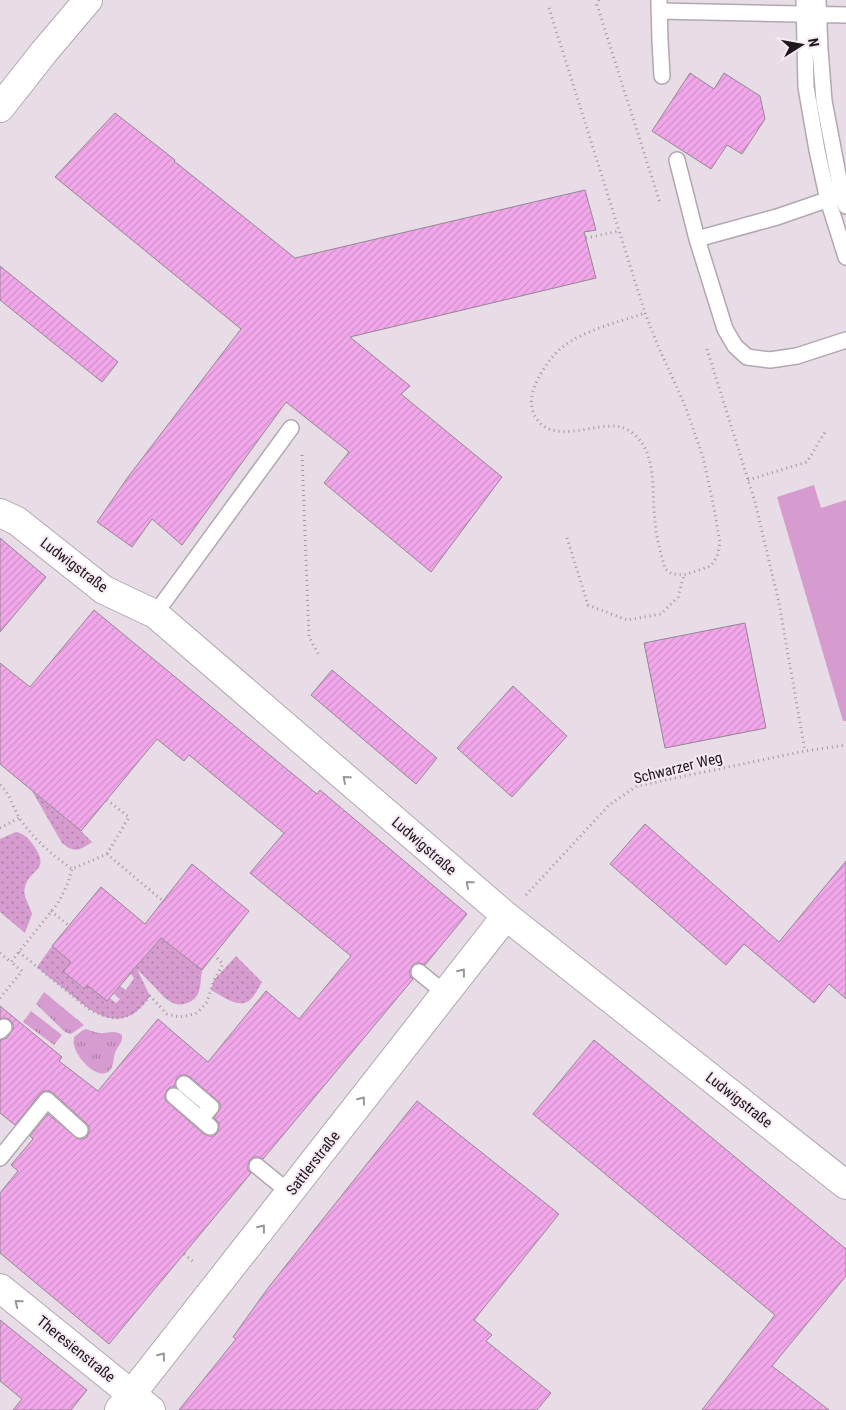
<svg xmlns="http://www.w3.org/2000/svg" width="846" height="1410" font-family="'Roboto Condensed',sans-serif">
	<defs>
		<pattern id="grass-dots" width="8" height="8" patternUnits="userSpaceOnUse" patternTransform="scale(1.25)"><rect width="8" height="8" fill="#d69cd0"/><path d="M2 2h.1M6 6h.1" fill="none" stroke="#ad7ea8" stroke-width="1.8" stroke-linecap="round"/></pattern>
		<pattern id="park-tufts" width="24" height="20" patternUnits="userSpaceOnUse" patternTransform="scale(1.25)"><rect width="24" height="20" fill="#d69cd0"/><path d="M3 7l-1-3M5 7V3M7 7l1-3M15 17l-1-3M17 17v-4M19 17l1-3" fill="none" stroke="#ad7ea8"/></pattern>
		<pattern id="building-hatch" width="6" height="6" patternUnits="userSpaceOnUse" patternTransform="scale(1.25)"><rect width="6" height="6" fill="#f2a7eb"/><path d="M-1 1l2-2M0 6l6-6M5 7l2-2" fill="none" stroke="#cf8fc9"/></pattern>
	</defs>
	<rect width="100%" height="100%" fill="#e8dce7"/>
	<path fill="url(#grass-dots)" d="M 32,791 L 81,831 L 92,842 C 79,851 74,853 62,843 Z
		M 16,832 C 25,834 28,838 34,846 C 51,871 30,868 25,887 C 22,896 30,905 32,914 L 25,933 L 0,912 L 0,839 Z
		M 161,938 L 202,970 C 201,976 201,984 199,991 C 197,1000 185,1006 176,1004 C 172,1003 168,1000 165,998 L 137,969 L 150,996 C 146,1001 142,1007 137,1011 C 112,1031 87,1008 68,992 C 58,984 47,976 37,967 L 52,946 L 71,962 L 63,971 L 83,989 L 90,982 L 97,993 L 107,1001 L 110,998 L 116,1003 L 120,999 L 114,994 L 120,986 L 126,990 L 134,978 L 131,974 Z
		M 236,956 L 262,982 C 259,987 256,994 251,999 C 240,1011 221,995 211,990 L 214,980 Z"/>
	<path fill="url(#park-tufts)" d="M 44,992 L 84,1025 L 71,1034 L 65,1032 L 36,1004 Z
		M 31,1011 L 62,1035 L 54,1045 L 23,1022 Z
		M 86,1029 C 90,1030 94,1032 98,1033 C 107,1034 115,1029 122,1035 C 123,1043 117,1047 115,1053 C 113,1058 114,1064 111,1069 C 99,1084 76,1057 74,1045 C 73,1042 74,1041 74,1037 L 83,1030 Z"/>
	<path fill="#d69cd0" d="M 814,485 L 821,508 L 846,500 L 846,721 L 843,721 L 777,497 Z"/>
	<path fill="url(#building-hatch)" stroke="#938891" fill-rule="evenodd" d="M 690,73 L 714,89 L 724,73 L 760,96 L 765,119 L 742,154 L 727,145 L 711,169 L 652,131 Z
		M 115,113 L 175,160 L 174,161 L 295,258 L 585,190 L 596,230 L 584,232 L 596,278 L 350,337 L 410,386 L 401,394 L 502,477 L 431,572 L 324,483 L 349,452 L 286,402 L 182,545 L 152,519 L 132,547 L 97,522 L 128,477 L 241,329 L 55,177 Z
		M 0,266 L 118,362 L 102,382 L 0,300 Z
		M 0,538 L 46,577 L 0,632 Z
		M 94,610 L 317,794 L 320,790 L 467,914 L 425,965 L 420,963 L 416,963 L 412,966 L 410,971 L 410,976 L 413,979 L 263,1159 L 258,1157 L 253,1157 L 250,1160 L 248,1165 L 248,1170 L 251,1173 L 109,1344 L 0,1253 L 0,1193 L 18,1171 L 11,1165 L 33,1139 L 30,1136 L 48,1114 L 78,1139 L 82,1139 L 87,1137 L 89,1132 L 89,1127 L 86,1123 L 53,1093 L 49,1091 L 44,1091 L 40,1094 L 15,1125 L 0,1113 L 0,1040 L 7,1038 L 13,1029 L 13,1024 L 10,1020 L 6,1018 L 0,1019 L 0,1006 L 62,1057 L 59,1061 L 98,1091 L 158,1019 L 208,1062 L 266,991 L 299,1019 L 351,956 L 250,873 L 284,833 L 189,755 L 184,761 L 157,739 L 81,831 L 0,764 L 0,663 L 30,687 ZM 181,1075 L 186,1075 L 190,1077 L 220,1103 L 220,1109 L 214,1118 L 219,1123 L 219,1129 L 217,1133 L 214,1136 L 209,1136 L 204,1134 L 165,1100 L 165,1095 L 167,1090 L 170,1087 L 175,1087 L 175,1083 L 177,1078 Z
		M 745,623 L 766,728 L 665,748 L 644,643 Z
		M 332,670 L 437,758 L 416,784 L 311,695 Z
		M 513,686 L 567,736 L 512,797 L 457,748 Z
		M 645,824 L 779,942 L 846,861 L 846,999 L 829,984 L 814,1003 L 744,944 L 726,965 L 610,864 Z
		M 192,864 L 249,911 L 202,970 L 161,938 L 107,1001 L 87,985 L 84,989 L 63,971 L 71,962 L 52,946 L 101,887 L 145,924 Z
		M 594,1040 L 846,1249 L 846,1276 L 772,1366 L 829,1410 L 702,1410 L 775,1315 L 533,1114 Z
		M 417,1101 L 559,1214 L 474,1320 L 492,1335 L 486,1341 L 551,1393 L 537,1410 L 179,1410 L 236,1339 L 233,1337 L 268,1288 Z
		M 0,1320 L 87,1390 L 71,1410 L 13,1410 L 22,1399 L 0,1381 Z"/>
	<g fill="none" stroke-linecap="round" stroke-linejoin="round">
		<g stroke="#b3a7b1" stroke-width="18">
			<path id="lane" d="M 659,0 L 660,41 L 662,76
				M 804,0 L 806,87 L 817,150 L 828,200 L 846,257
				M 818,0 L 820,49 L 824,101 L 842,195 L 846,206
				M 659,11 L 846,15
				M 677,160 L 697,239 L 725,329 L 735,346 L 747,357 L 770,360 L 797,356 L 846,340
				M 697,239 L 777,217 L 838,196
				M 155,614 L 291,428
				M 419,972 L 446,994
				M 0,1031 L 4,1027
				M 184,1084 L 211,1107 L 201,1119
				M 174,1096 L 210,1127
				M 0,1158 L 47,1100 L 80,1130
				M 257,1166 L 290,1193"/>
		</g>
		<g stroke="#b3a7b1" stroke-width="30">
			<path id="street" d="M 0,108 L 44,52 L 88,0
				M 0,513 L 17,521 L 104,590 L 155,614 L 506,916 L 846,1185
				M 0,1288 L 151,1410
				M 119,1410 L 506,916"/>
		</g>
		<path stroke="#a0979f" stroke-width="3" stroke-dasharray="1 4" stroke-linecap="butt" d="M 599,0 L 597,5 L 660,203
			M 549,8 L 645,313
			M 586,238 L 619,231
			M 645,313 L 658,346 L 684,403 L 703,457 L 714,508 L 720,543 L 717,557 L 711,566 L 684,575 L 672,574 L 665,569 C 661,553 656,538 655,521 C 652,496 656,464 642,443 C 638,437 629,429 621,427 C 594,421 550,448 534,414 C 529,404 532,391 537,381 C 542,371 548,361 556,353 C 577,331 617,323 645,313 Z
			M 707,349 L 755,502 L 779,603 L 805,751
			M 302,455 L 309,637 L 320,657
			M 748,480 L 807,462 L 825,432
			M 567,538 L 588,605 L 627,620 L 661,614 L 678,597 L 684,575
			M 0,785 C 10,793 13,808 20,819 C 34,839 52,855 72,869 L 107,854 L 163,901
			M 0,828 L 19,818
			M 107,854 L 129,817 L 107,800
			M 526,895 L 609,805 L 637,786 L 805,751 L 846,745
			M 51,911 L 68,925
			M 19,952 L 90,1010 C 118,1024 131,1019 150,996 L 167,1014 L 179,1017 L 195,1014 L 201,1009 L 207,1002 L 214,980 L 223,964 L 214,955
			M 0,953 L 11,962 L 58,903 L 68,883 L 72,869
			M 0,998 L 22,971 L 11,962
			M 184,1254 L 195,1263"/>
		<use href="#lane" stroke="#fff" stroke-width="15"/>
		<use href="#street" stroke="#fff" stroke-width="28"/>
	</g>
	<defs><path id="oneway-chevron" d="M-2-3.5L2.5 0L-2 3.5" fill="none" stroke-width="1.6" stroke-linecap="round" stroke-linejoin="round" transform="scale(1.25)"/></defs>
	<g stroke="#999799">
		<use href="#oneway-chevron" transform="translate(346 779) rotate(-139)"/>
		<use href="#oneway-chevron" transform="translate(469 884) rotate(-139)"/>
		<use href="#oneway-chevron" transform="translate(462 972) rotate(-52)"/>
		<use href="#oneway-chevron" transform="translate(362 1100) rotate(-52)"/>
		<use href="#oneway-chevron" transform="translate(262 1228) rotate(-52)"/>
		<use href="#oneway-chevron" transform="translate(18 1303) rotate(-141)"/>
		<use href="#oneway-chevron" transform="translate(162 1356) rotate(-52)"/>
	</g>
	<g text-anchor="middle" stroke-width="4" stroke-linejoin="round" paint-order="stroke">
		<g font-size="15" fill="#1d181c" stroke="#f6e9f4">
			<text transform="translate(74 565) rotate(37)" y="5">Ludwigstraße</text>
			<text transform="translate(678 768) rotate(-14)" y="5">Schwarzer Weg</text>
			<text transform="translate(424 846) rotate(41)" y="5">Ludwigstraße</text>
			<text transform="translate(739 1100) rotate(38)" y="5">Ludwigstraße</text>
			<text transform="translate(313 1163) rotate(-52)" y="5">Sattlerstraße</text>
			<text transform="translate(76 1349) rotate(39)" y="5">Theresienstraße</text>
		</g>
	</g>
	<g transform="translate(801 45) rotate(79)" stroke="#f6e9f4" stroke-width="4" paint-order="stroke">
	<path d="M0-4L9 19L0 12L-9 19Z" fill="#1d181c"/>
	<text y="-8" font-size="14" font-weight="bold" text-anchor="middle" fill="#1d181c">N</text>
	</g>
</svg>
